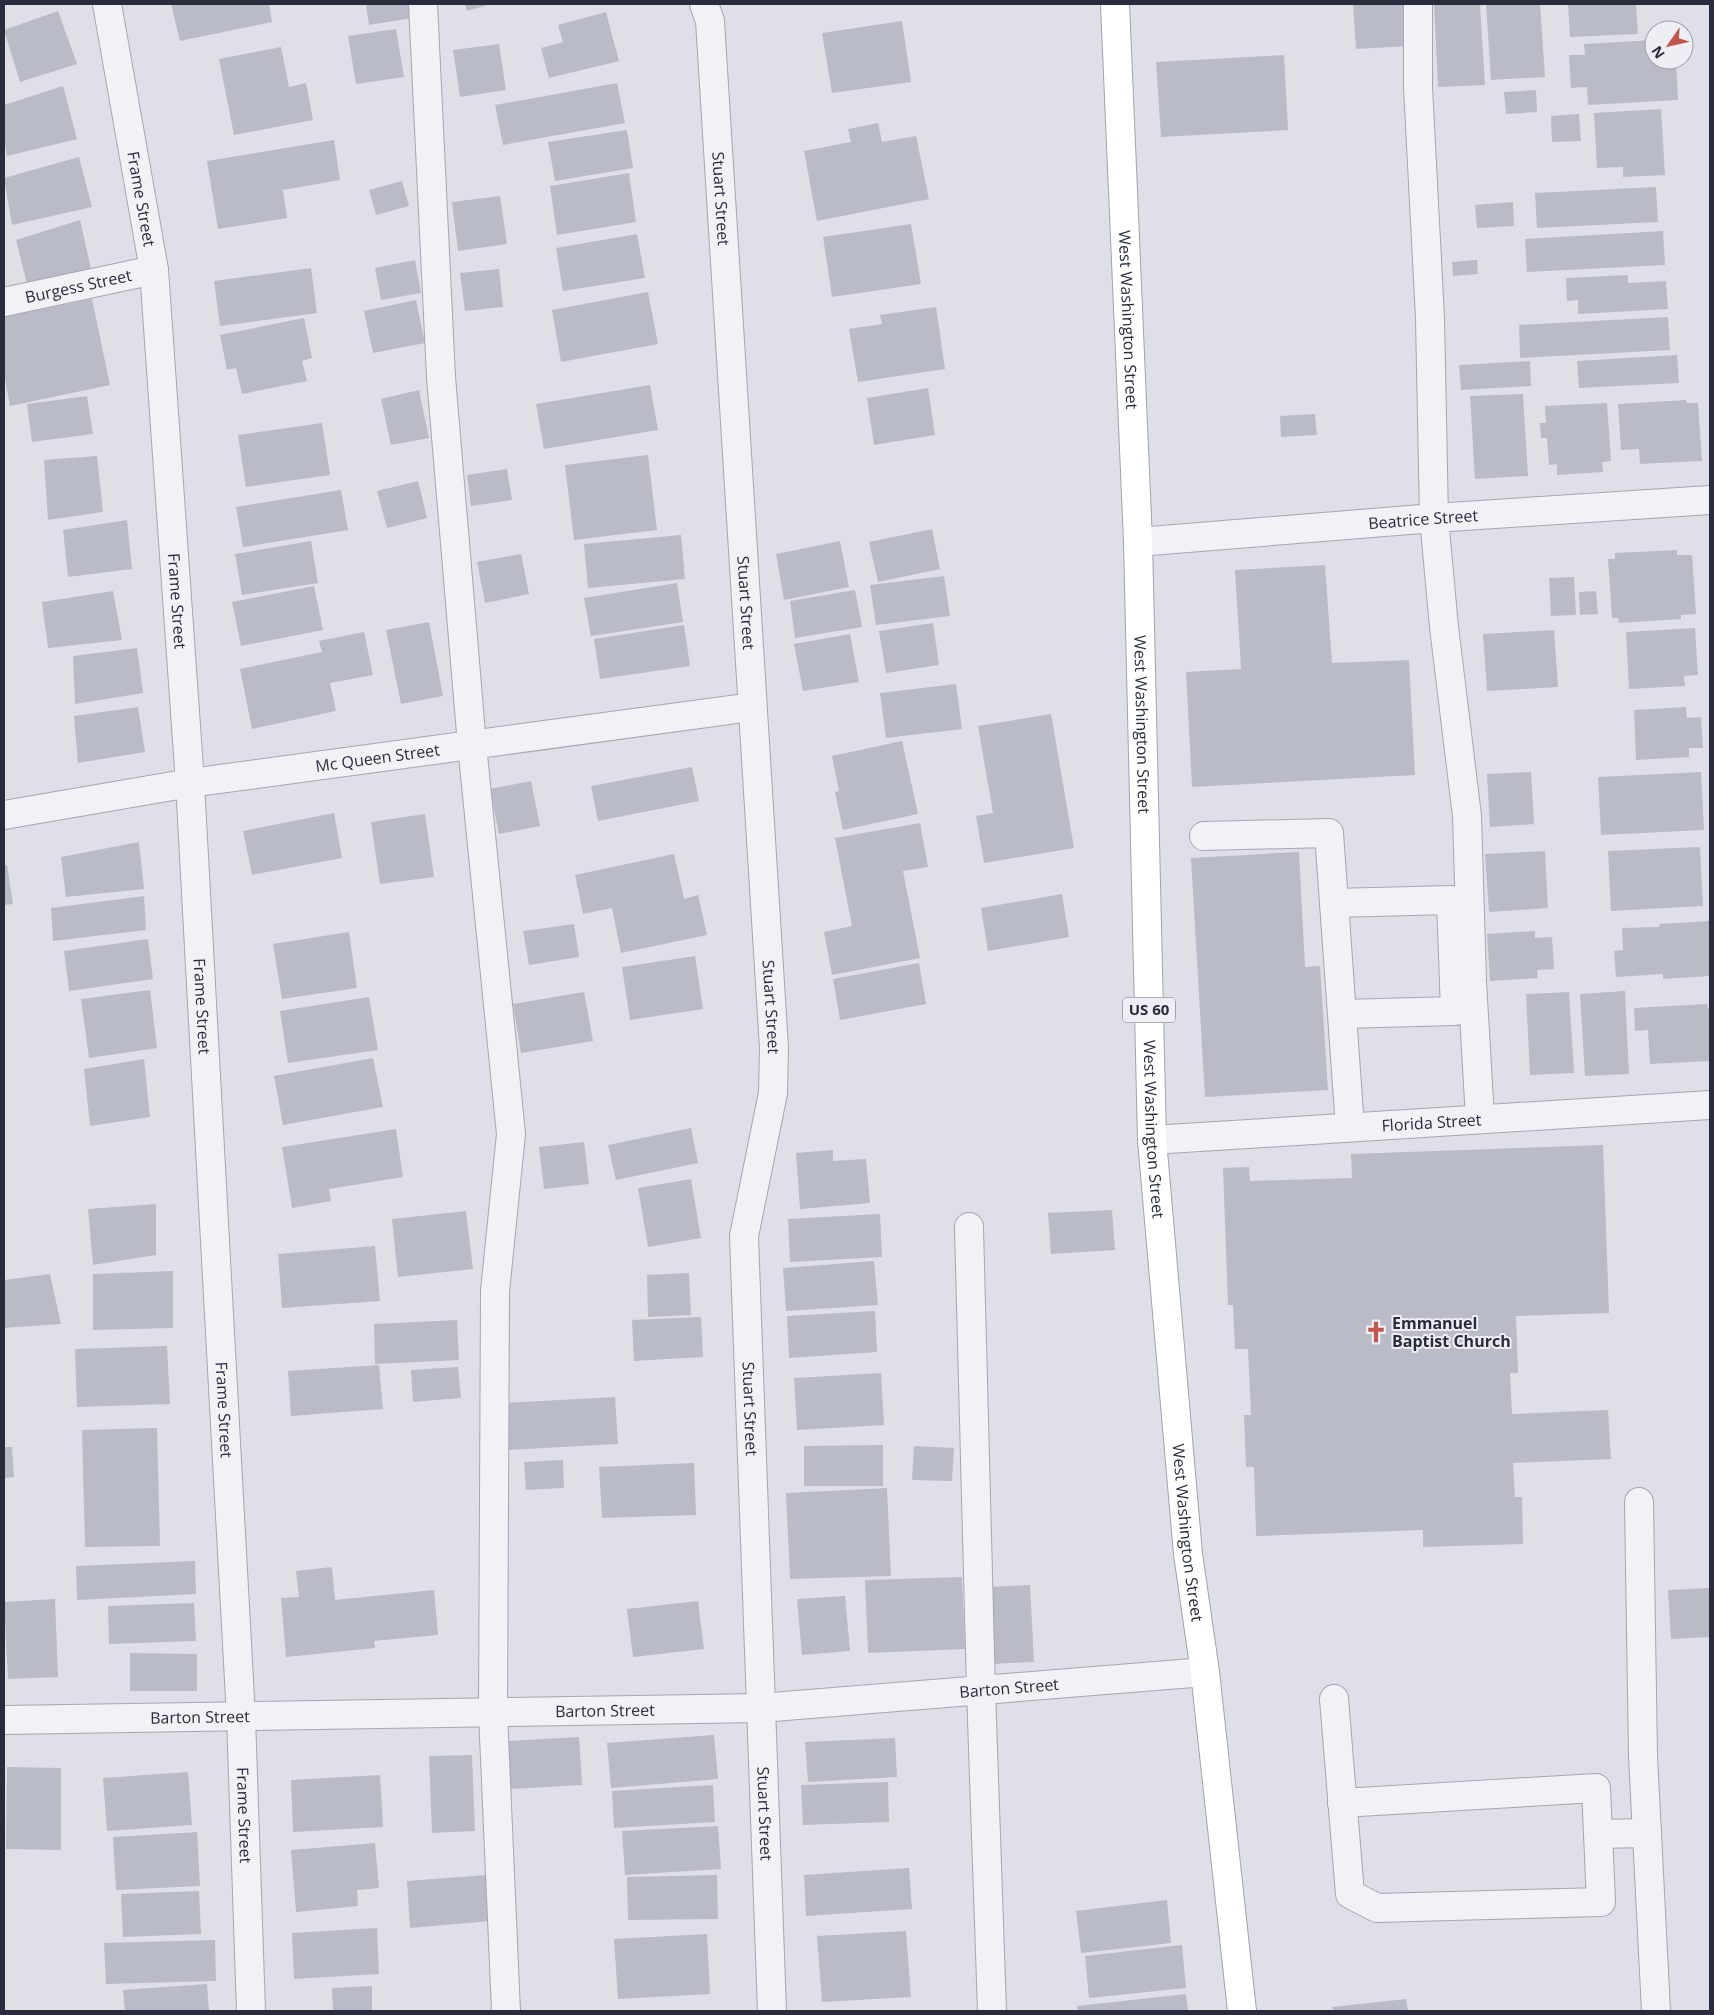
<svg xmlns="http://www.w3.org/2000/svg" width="1714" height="2015" font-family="'Open Sans',sans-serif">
	<rect width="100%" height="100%" fill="#dfe0e7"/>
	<path fill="#b9bbc7" d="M 171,4 L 269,4 L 272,22 L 180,41 Z
		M 366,4 L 409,4 L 412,18 L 369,25 Z
		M 465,4 L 491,4 L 467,11 Z
		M 1353,4 L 1407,4 L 1409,46 L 1356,49 Z
		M 1434,4 L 1480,4 L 1485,85 L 1438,87 Z
		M 1486,4 L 1540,4 L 1545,77 L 1491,80 Z
		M 1568,4 L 1636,4 L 1638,34 L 1570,37 Z
		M 58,11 L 77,64 L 20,82 L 4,30 Z
		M 606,12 L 619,61 L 549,78 L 541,48 L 563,42 L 558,25 Z
		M 902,21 L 911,82 L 832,93 L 822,33 Z
		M 396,29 L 404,77 L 356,84 L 348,36 Z
		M 1654,40 L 1654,60 L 1676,60 L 1678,100 L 1588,105 L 1587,87 L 1571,88 L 1569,55 L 1585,55 L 1584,44 Z
		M 499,44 L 506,90 L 460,97 L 453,50 Z
		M 281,47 L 289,87 L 306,83 L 313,120 L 234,135 L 219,59 Z
		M 1284,55 L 1288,130 L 1161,137 L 1156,62 Z
		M 617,83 L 625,123 L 503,145 L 495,105 Z
		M 63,86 L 77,139 L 7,156 L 4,137 L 4,105 Z
		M 1536,90 L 1537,112 L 1506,114 L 1504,92 Z
		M 1661,109 L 1665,175 L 1623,177 L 1623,167 L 1597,168 L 1594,113 Z
		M 1579,114 L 1581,141 L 1552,142 L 1551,116 Z
		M 878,123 L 882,142 L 916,136 L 929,199 L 817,221 L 804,151 L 851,142 L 848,129 Z
		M 627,130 L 633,168 L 555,181 L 548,142 Z
		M 334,140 L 340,180 L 283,190 L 287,218 L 218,229 L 207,161 Z
		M 79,157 L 92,207 L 12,225 L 4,178 Z
		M 629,173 L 636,222 L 557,235 L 550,186 Z
		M 402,181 L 409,206 L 376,215 L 369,190 Z
		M 1656,187 L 1658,222 L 1537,228 L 1535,193 Z
		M 500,196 L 507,244 L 458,251 L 452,202 Z
		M 1513,202 L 1514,226 L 1477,228 L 1475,205 Z
		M 80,220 L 91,269 L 27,284 L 16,240 Z
		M 911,224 L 921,284 L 832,297 L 823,237 Z
		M 1663,231 L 1665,265 L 1527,272 L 1525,239 Z
		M 637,234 L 645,278 L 563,291 L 556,248 Z
		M 415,260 L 421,293 L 381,300 L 375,268 Z
		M 1477,260 L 1478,274 L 1453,276 L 1452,262 Z
		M 311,268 L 317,313 L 220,326 L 214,281 Z
		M 499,269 L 503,307 L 465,311 L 460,273 Z
		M 1628,275 L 1628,283 L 1666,281 L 1668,309 L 1578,314 L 1578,300 L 1567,301 L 1566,278 Z
		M 648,292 L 658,344 L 561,362 L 552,310 Z
		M 92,299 L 110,385 L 10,406 L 4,374 L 4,317 Z
		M 416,300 L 425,343 L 373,353 L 364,311 Z
		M 936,307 L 945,369 L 858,382 L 849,329 L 882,324 L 880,315 Z
		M 1668,317 L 1670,350 L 1520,358 L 1519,325 Z
		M 304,318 L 312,358 L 302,361 L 307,381 L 242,394 L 236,368 L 227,370 L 220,335 Z
		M 1677,355 L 1679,383 L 1579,388 L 1577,361 Z
		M 1530,361 L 1531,386 L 1461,390 L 1459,365 Z
		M 650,385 L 658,430 L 544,449 L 536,404 Z
		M 928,388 L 935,435 L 874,445 L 867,398 Z
		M 419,390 L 429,438 L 391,445 L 381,399 Z
		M 1523,394 L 1528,476 L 1475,479 L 1470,396 Z
		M 87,396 L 93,434 L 32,442 L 27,404 Z
		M 1686,400 L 1687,403 L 1698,403 L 1702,461 L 1640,464 L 1639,449 L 1621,450 L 1618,404 Z
		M 1607,403 L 1611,461 L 1602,462 L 1603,472 L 1557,475 L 1557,464 L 1549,465 L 1547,438 L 1541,438 L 1540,423 L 1546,423 L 1545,406 Z
		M 1315,414 L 1317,435 L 1281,437 L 1280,416 Z
		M 322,423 L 330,475 L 246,487 L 238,435 Z
		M 648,455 L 657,530 L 574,540 L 565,465 Z
		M 97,456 L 103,512 L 48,520 L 44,460 Z
		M 507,469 L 512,500 L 471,506 L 467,475 Z
		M 418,481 L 427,518 L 387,528 L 377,491 Z
		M 341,490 L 348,530 L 243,547 L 236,507 Z
		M 127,520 L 132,569 L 68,577 L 63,530 Z
		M 932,529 L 940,569 L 878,582 L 869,542 Z
		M 681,535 L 685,579 L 588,588 L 584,544 Z
		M 311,541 L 318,583 L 242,595 L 235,554 Z
		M 840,541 L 849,587 L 784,600 L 776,554 Z
		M 1677,550 L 1677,555 L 1692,555 L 1696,614 L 1681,615 L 1681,619 L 1619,623 L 1618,618 L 1612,618 L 1608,559 L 1615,559 L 1615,553 Z
		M 521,554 L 529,594 L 485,603 L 477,562 Z
		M 1325,565 L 1332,663 L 1409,660 L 1415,775 L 1192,787 L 1186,672 L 1241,669 L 1235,570 Z
		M 944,576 L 950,616 L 876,625 L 870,585 Z
		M 1574,577 L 1576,615 L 1551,616 L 1549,578 Z
		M 677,583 L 683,622 L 591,636 L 584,598 Z
		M 314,586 L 323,630 L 241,646 L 232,602 Z
		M 855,590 L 862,627 L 795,638 L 790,601 Z
		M 113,591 L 122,640 L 48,648 L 42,602 Z
		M 1596,591 L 1598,614 L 1580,615 L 1579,592 Z
		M 429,622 L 443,696 L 401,704 L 386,630 Z
		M 933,623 L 939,665 L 886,673 L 879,631 Z
		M 684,625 L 690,666 L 600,679 L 594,639 Z
		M 1695,628 L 1698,675 L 1684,676 L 1685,686 L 1629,689 L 1626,632 Z
		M 1554,630 L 1558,687 L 1487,691 L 1483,634 Z
		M 364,632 L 373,675 L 330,683 L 336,711 L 252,729 L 240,669 L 322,652 L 319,641 Z
		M 850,634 L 859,682 L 803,691 L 794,644 Z
		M 137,648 L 143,693 L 75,704 L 73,656 Z
		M 956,684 L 962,729 L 886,738 L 880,693 Z
		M 138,707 L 145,752 L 78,763 L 74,716 Z
		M 1686,707 L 1687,718 L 1701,717 L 1703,748 L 1689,748 L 1689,757 L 1636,760 L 1634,710 Z
		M 1051,714 L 1074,848 L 984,863 L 976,816 L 993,813 L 978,726 Z
		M 902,741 L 918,814 L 843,830 L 835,792 L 839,791 L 832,756 Z
		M 692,767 L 699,801 L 598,821 L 591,786 Z
		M 1531,772 L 1534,824 L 1490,827 L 1487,774 Z
		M 1701,772 L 1704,830 L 1601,835 L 1598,777 Z
		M 531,781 L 540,826 L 499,834 L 490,789 Z
		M 334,813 L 342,858 L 252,875 L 243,831 Z
		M 425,814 L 434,877 L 380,884 L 371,822 Z
		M 920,823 L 928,867 L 903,871 L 920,958 L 832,975 L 824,932 L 852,926 L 835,838 Z
		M 139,842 L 144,889 L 66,897 L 61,857 Z
		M 1700,847 L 1703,906 L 1611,911 L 1608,851 Z
		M 1545,851 L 1548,908 L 1489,912 L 1485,854 Z
		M 1299,852 L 1305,967 L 1320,966 L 1328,1090 L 1205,1097 L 1191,858 Z
		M 674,854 L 684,899 L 698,895 L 707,935 L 621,953 L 612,908 L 583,914 L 575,875 Z
		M 4,865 L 7,865 L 13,904 L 4,905 Z
		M 1062,894 L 1069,937 L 988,951 L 981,908 Z
		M 144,896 L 146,930 L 53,941 L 51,908 Z
		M 1709,921 L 1710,976 L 1663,979 L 1663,974 L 1616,977 L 1614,951 L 1623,950 L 1622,928 L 1659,927 L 1660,924 Z
		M 574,924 L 579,957 L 529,965 L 523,931 Z
		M 1535,931 L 1535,938 L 1552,937 L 1554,969 L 1537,970 L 1538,978 L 1490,981 L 1487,934 Z
		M 349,932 L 357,988 L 282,999 L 273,944 Z
		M 148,939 L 153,979 L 69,991 L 64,951 Z
		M 695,956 L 703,1009 L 630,1020 L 622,967 Z
		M 919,963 L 926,1004 L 840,1020 L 833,979 Z
		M 150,990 L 157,1048 L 89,1058 L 81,999 Z
		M 1625,991 L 1629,1074 L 1585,1076 L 1580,994 Z
		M 584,992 L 593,1041 L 521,1053 L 513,1004 Z
		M 1569,992 L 1574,1073 L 1530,1075 L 1526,994 Z
		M 369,997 L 378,1050 L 288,1063 L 280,1011 Z
		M 1707,1004 L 1708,1008 L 1710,1008 L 1710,1061 L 1650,1064 L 1648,1030 L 1635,1031 L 1634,1008 Z
		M 373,1058 L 383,1107 L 283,1125 L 274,1076 Z
		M 144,1059 L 150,1117 L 90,1126 L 84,1069 Z
		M 691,1128 L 698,1163 L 616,1180 L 608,1145 Z
		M 396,1129 L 403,1177 L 329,1189 L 331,1201 L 292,1208 L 282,1147 Z
		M 584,1142 L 589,1184 L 544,1189 L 539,1147 Z
		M 1603,1145 L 1609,1313 L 1516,1316 L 1518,1373 L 1510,1373 L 1512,1414 L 1608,1410 L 1611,1459 L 1513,1463 L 1515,1497 L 1522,1497 L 1523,1544 L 1423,1547 L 1423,1530 L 1256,1536 L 1254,1467 L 1246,1467 L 1244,1415 L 1251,1415 L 1248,1349 L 1235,1349 L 1233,1305 L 1228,1305 L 1223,1168 L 1249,1167 L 1250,1181 L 1352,1178 L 1351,1154 Z
		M 833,1150 L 833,1161 L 866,1159 L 870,1203 L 800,1209 L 796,1153 Z
		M 691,1179 L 701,1238 L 648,1247 L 638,1188 Z
		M 156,1204 L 156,1255 L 93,1265 L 88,1209 Z
		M 1112,1210 L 1115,1250 L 1051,1254 L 1048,1213 Z
		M 466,1211 L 473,1269 L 398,1277 L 392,1219 Z
		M 880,1214 L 882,1257 L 790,1262 L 788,1219 Z
		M 375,1246 L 380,1301 L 282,1308 L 278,1254 Z
		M 874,1261 L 878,1305 L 786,1311 L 783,1268 Z
		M 173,1271 L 173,1328 L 93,1330 L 93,1274 Z
		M 689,1273 L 691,1315 L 648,1317 L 647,1275 Z
		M 50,1274 L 61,1324 L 4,1328 L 4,1280 Z
		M 875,1311 L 877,1352 L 789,1358 L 787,1316 Z
		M 701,1317 L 703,1357 L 634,1361 L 632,1320 Z
		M 457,1320 L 459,1360 L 375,1364 L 374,1324 Z
		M 167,1346 L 170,1404 L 77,1407 L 75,1349 Z
		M 379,1365 L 383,1409 L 291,1416 L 288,1371 Z
		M 458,1367 L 461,1398 L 413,1402 L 411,1370 Z
		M 881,1373 L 884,1425 L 797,1430 L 794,1378 Z
		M 615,1397 L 618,1444 L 508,1450 L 505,1403 Z
		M 157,1428 L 160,1546 L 85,1547 L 82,1430 Z
		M 883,1445 L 883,1486 L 804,1486 L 804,1446 Z
		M 914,1446 L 954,1448 L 952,1481 L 912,1480 Z
		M 4,1447 L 12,1447 L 14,1477 L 4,1478 Z
		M 563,1460 L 564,1488 L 526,1490 L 524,1462 Z
		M 694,1463 L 696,1515 L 602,1518 L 599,1467 Z
		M 887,1488 L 891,1576 L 790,1579 L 786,1493 Z
		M 195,1561 L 196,1594 L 77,1600 L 76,1566 Z
		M 332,1567 L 335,1600 L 434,1590 L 438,1635 L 374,1641 L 375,1648 L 286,1657 L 281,1598 L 299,1597 L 296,1571 Z
		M 962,1577 L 965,1649 L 868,1653 L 865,1580 Z
		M 1030,1585 L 1034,1662 L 992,1664 L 989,1587 Z
		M 1710,1588 L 1710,1637 L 1671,1639 L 1668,1590 Z
		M 845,1596 L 850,1651 L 802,1655 L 797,1599 Z
		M 55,1599 L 58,1677 L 8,1679 L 4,1602 Z
		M 698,1601 L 704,1649 L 633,1657 L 627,1609 Z
		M 194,1603 L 196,1641 L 109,1644 L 108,1606 Z
		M 130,1653 L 197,1654 L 197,1691 L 130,1691 Z
		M 714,1735 L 718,1779 L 611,1788 L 607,1743 Z
		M 579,1737 L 582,1785 L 511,1789 L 508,1741 Z
		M 895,1738 L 897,1777 L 808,1782 L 805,1742 Z
		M 472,1755 L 475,1831 L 432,1833 L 429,1756 Z
		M 7,1767 L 61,1768 L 61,1850 L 6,1849 Z
		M 188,1772 L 192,1825 L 107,1831 L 103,1778 Z
		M 380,1775 L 383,1827 L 293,1832 L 291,1780 Z
		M 888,1782 L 889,1822 L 803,1825 L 801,1785 Z
		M 713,1785 L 715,1822 L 614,1828 L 612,1791 Z
		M 718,1826 L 721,1869 L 625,1875 L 622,1831 Z
		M 197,1832 L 200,1886 L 116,1890 L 113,1837 Z
		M 375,1843 L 379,1888 L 357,1890 L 358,1906 L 296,1912 L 291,1850 Z
		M 909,1868 L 912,1909 L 806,1916 L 804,1875 Z
		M 487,1875 L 491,1921 L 410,1928 L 407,1881 Z
		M 717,1875 L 718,1919 L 628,1920 L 627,1877 Z
		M 199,1891 L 201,1934 L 123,1937 L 121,1894 Z
		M 1167,1900 L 1171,1943 L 1081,1953 L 1076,1911 Z
		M 377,1928 L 379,1974 L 294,1979 L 292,1933 Z
		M 906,1931 L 911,1997 L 822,2002 L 817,1936 Z
		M 707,1934 L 710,1994 L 618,1999 L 614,1939 Z
		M 215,1940 L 216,1981 L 106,1984 L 104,1943 Z
		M 1182,1945 L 1186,1988 L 1089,1998 L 1085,1956 Z
		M 207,1984 L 209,2011 L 125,2011 L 123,1990 Z
		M 372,1986 L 372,2011 L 333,2011 L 332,1988 Z
		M 1186,1994 L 1188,2011 L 1078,2011 L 1077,2006 Z
		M 1406,1999 L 1408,2011 L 1333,2011 L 1332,2007 Z"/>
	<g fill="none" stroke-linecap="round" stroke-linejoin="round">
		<g stroke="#a5a6b1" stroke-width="30">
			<g id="minor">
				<path id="s1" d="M 107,4 L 154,270 L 190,783 L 241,1717 L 251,2011"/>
				<path d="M 423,4 L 441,377 L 472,745 L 511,1134 L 495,1291 L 493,1713 L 506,2011"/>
				<path id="s2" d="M 704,4 L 710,21 L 774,1048 L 773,1093 L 744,1236 L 772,2011"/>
				<path d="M 1418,4 L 1418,87 L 1430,318 L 1434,518 L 1444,627 L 1467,816 L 1472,981 L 1480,1119"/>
				<path id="s3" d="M 4,302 L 154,270"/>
				<path id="s4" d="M 1138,542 L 1434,518 L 1710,500"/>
				<path id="s5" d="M 4,815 L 190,783 L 752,707"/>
				<path d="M 1204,836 L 1329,833 L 1350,1127"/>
				<path d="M 1334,903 L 1451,900 L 1455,1011 L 1342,1014"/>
				<path id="s6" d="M 1152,1140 L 1710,1105"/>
				<path d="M 969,1227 L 981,1690 L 992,2011"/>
				<path d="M 1639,1502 L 1643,1756 L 1656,2011"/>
				<path d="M 1334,1699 L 1350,1894 L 1377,1908 L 1601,1902 L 1598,1834 L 1647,1833"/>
				<path id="s7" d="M 4,1720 L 761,1708 L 1205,1672"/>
				<path d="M 1342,1803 L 1596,1788 L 1598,1834"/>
			</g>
		</g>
		<g stroke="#9fa2b2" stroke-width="30">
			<g id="major">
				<path id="s8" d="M 1115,4 L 1138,542 L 1152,1140 L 1188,1554 L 1205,1672 L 1242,2011"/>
			</g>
		</g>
		<use href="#minor" stroke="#f1f2f6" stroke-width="28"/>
		<use href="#major" stroke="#fff" stroke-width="28"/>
	</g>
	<defs>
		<g id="church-bare" transform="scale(1.725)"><path d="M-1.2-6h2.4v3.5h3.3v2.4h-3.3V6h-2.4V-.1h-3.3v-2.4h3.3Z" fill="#c4554c" stroke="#eeeff5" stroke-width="2.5" paint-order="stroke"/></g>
	</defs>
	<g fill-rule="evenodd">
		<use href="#church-bare" x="1376" y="1332"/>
	</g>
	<g text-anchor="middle" stroke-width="4" stroke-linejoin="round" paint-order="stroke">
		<rect fill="#eeeff5" stroke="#646674" stroke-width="1" x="1123" y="997.5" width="52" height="25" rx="4"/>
		<g font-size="15" font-weight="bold" fill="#292c3d">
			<text x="1149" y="1015">US 60</text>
		</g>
		<g font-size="16" fill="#292c3d" stroke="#eeeff5">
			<text dy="6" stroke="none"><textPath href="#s1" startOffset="198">Frame Street</textPath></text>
			<text dy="6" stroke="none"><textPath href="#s2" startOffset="196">Stuart Street</textPath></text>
			<text dy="6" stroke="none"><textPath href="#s3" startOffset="76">Burgess Street</textPath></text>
			<text dy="6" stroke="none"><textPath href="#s8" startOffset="316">West Washington Street</textPath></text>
			<text dy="6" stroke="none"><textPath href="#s4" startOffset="286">Beatrice Street</textPath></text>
			<text dy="6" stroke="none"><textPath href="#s1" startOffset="602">Frame Street</textPath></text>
			<text dy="6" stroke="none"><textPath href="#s2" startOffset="601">Stuart Street</textPath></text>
			<text dy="6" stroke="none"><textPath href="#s8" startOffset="721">West Washington Street</textPath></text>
			<text dy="6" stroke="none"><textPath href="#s5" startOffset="378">Mc Queen Street</textPath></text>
			<text dy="6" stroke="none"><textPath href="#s1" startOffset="1008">Frame Street</textPath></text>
			<text dy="6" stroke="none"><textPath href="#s2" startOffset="1006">Stuart Street</textPath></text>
			<text dy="6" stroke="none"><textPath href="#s6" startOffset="280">Florida Street</textPath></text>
			<text dy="6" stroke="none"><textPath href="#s8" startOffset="1126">West Washington Street</textPath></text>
			<text dy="6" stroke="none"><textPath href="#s1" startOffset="1412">Frame Street</textPath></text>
			<text dy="6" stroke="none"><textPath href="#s2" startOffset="1411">Stuart Street</textPath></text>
			<text dy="6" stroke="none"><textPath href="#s8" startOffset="1531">West Washington Street</textPath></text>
			<text dy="6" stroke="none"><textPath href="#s7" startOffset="1006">Barton Street</textPath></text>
			<text dy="6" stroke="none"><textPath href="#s7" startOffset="601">Barton Street</textPath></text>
			<text dy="6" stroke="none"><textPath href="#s7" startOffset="196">Barton Street</textPath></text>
			<text dy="6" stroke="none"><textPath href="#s1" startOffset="1818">Frame Street</textPath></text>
			<text dy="6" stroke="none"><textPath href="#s2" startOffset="1816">Stuart Street</textPath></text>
		</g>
		<g font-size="16" font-weight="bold" fill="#292c3d" stroke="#eeeff5" text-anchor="start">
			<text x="1392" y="1329">Emmanuel<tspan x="1392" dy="18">Baptist Church</tspan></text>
		</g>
	</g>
	<rect width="1714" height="2015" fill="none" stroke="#292c3d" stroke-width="10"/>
	<g transform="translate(1669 45) rotate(236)"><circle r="24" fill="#eeeff5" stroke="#9fa1ab"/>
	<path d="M0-4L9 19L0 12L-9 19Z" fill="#c4554c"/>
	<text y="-8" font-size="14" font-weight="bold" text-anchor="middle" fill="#292c3d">N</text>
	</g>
</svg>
